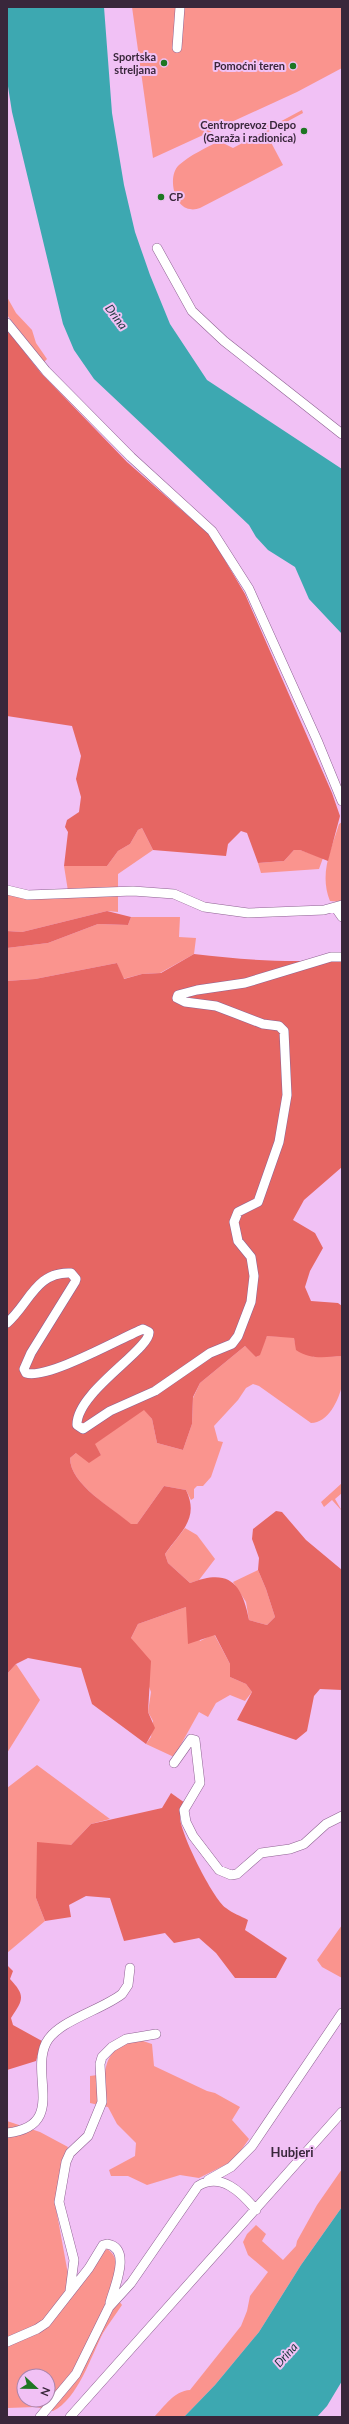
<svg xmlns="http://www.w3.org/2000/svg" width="349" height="2424" font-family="Lato,sans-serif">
	<rect width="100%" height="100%" fill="#f1c1f5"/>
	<path fill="#fa948e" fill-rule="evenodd" d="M 132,7 L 342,7 L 342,68 L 297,92 L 153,158 Z
		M 302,110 L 303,113 L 266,133 L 283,165 L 200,208 C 197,209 193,210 190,209 C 174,207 167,176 179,165 C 190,155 206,148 219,141 L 233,148 L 263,132 L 264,124 L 267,123 L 274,125 Z
		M 7,297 L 16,313 L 32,330 L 36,343 L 47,359 L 44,362 L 7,315 Z
		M 342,822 L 342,902 L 330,901 C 319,874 331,850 339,824 Z
		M 142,828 L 153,850 L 118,874 L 118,912 L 107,911 L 22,932 L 7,931 L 7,888 L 28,892 L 68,891 L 64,866 L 107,866 L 118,851 L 130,844 L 138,830 Z
		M 294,850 L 300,850 L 323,858 L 319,869 L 261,873 L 258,863 L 284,861 Z
		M 131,917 L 180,917 L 179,937 L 196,938 L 194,954 L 160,973 L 142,974 L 123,979 L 117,963 L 35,979 L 7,981 L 7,948 L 48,943 L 98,924 L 128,925 Z
		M 267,1336 L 294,1337 L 295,1343 L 314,1357 L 342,1356 C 342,1365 344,1376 342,1385 C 339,1400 328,1423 311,1423 L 259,1386 L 253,1384 L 246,1388 L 238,1400 L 214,1426 L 218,1441 L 223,1442 L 211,1477 L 203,1486 L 197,1486 L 194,1489 L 194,1498 L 191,1500 L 186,1490 L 164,1486 L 137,1524 L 131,1525 C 113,1508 70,1485 70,1458 L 76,1453 L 101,1455 L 94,1444 L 144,1409 L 152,1419 L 157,1443 L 183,1450 L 192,1424 L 193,1398 L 200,1383 L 245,1346 L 257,1357 Z
		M 342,1483 L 342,1493 L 335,1499 L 342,1511 L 332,1500 L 324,1507 L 321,1502 Z
		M 185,1528 L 197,1535 L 215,1559 L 199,1580 L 190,1583 L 168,1563 L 165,1554 Z
		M 258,1570 L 266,1589 L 275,1617 L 267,1625 L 249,1620 L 246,1602 L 233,1582 Z
		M 186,1607 L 200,1641 L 214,1634 L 230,1664 L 230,1677 L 246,1684 L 252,1692 L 245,1701 L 230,1695 L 216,1703 L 208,1717 L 199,1712 L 174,1757 L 146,1744 L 151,1737 L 153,1721 L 148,1712 L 151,1692 L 131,1638 L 138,1624 Z
		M 16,1664 L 40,1700 L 7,1753 L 7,1674 Z
		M 37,1765 L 110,1819 L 91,1824 L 71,1845 L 36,1898 L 45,1921 L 7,1953 L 7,1788 Z
		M 342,1925 L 342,1978 L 322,1967 L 317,1960 Z
		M 143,2041 L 152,2044 L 154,2066 L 207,2091 L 215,2093 L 240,2107 L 232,2120 L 249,2139 L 237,2156 L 227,2164 L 199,2178 L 180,2175 L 147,2185 L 128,2176 L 111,2176 L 109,2170 L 135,2156 L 136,2143 L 117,2124 L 108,2107 L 90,2103 L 90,2076 L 105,2074 C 107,2051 121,2042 143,2041 Z
		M 7,2121 L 40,2132 L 68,2147 L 61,2164 L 55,2203 L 68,2274 L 77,2288 L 103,2252 L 107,2249 C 126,2260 111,2290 105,2305 L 112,2311 L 119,2301 L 122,2305 C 116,2314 109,2323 103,2333 C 91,2356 78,2399 53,2411 L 36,2407 L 7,2408 ZM 24,2376 L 48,2376 L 48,2400 L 24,2400 Z
		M 342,2169 L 342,2207 L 301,2265 L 259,2332 L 215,2385 L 184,2417 L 154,2417 C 165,2406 174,2391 190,2390 L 241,2326 L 247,2311 L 250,2296 L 268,2272 L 248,2255 L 243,2242 L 247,2234 L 256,2225 L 266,2234 L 262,2241 L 283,2260 L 296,2246 L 297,2241 L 317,2205 Z"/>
	<path fill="#e66663" d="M 7,330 L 41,373 L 127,462 L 210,535 L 245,594 L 332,793 L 340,816 L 328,861 L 300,850 L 294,850 L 284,861 L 258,863 L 247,833 L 241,831 L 228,844 L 226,856 L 153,850 L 142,828 L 138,830 L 130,844 L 118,851 L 107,866 L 64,866 L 68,832 L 65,827 L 67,820 L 79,812 L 81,797 L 76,779 L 81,756 L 72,726 L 7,716 Z
		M 107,911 L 131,917 L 128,925 L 98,924 L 48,943 L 7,948 L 7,931 L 22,932 Z
		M 194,954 C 228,958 261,961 296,961 C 313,961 323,957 342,959 L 342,1167 L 304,1200 L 293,1220 L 315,1233 L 323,1248 L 310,1271 L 305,1287 L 311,1301 L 338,1303 L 342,1306 L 342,1356 C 326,1357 310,1360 296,1350 L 294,1338 L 267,1336 L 260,1355 L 256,1357 L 245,1346 L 200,1383 L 193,1397 L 192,1424 L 183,1450 L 157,1443 L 152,1419 L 144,1410 L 95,1444 L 101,1455 L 89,1463 L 76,1453 L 70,1458 C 70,1485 113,1508 131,1524 L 137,1524 L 164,1486 L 186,1490 C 200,1519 180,1532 165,1554 L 168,1563 L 190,1583 C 229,1568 242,1583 249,1620 L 267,1625 L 275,1617 L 266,1589 L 258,1570 L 259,1558 L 252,1539 L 253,1529 L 276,1511 L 282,1512 L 306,1540 L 342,1570 L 342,1690 L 320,1689 L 314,1696 L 307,1731 L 296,1740 L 237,1720 L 252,1692 L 246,1684 L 230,1677 L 230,1664 L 215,1635 L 188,1644 L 186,1607 L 138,1624 L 131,1638 L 151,1661 L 148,1712 L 155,1728 L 146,1744 L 92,1704 L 81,1668 L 28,1658 L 16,1664 L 7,1674 L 7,981 L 35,979 L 117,963 L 124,979 L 142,974 L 161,973 Z
		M 171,1793 L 185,1803 C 182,1807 180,1811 180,1817 C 180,1833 213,1899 226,1908 C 232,1913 241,1916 248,1920 L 245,1930 L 287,1958 L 276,1978 L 235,1978 L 216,1953 L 199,1938 L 174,1943 L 165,1933 L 124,1941 L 110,1898 L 86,1896 L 69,1905 L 71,1917 L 45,1921 L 36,1898 L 37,1842 L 71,1845 L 91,1824 L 162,1808 Z
		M 7,1965 L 13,1971 L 10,1979 C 26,1996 23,2000 11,2018 L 13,2025 L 42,2041 L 36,2061 L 7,2070 Z"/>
	<path fill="#3da8b1" d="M 7,7 L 104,7 L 112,113 L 124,185 L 135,232 L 150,275 L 170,324 L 207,380 L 342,469 L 342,634 L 309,599 L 295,567 L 268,550 L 256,537 L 249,525 L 94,379 L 74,350 L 63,324 L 12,112 L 7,80 Z
		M 342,2207 L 342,2381 L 327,2406 L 317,2417 L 184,2417 L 215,2385 L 259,2332 L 301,2265 Z"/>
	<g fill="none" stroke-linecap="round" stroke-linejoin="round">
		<g stroke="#8e6292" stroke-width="10">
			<path id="minor" d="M 177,48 L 180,7
				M 157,248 L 192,311 L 224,341 L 342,434
				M 7,323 L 46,371 L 131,457 L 212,531 L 249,589 L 317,740 L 342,801
				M 7,890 L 28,895 L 133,891 L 174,894 L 204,907 L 248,913 L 324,910 L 342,905
				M 335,907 L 342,917
				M 7,1323 C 29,1304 36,1271 71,1273 L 76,1279 L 75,1282 L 31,1353 L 24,1369 L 26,1373 C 47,1380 121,1338 143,1329 L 149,1332 C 151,1349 76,1392 77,1425 L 83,1429 L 110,1411 L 155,1391 L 210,1353 L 232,1344 L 238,1336 L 251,1302 L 254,1276 L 251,1257 L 238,1241 L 234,1222 L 238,1212 L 258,1202 L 279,1142 L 287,1095 L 284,1031 L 279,1026 L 263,1024 L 216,1006 L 185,1002 L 177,998 L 178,995 L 197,990 L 245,983 L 331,957 L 342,957
				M 174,1763 L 191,1739 L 195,1740 L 200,1783 L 184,1810 L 186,1822 L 193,1836 L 219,1870 L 231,1875 L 237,1874 L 261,1853 L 290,1849 L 304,1844 L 326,1824 L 342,1816
				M 7,2133 C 67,2126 30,2076 46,2043 C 57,2021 102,2010 122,1994 L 128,1985 L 130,1968
				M 208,2180 L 231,2167 L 252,2146 L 342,2013
				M 70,2291 L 74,2260 L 59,2202 L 66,2162 L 70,2153 L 88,2136 L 102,2102 L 100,2064 L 102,2057 L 112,2047 L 126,2039 L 156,2034
				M 7,2342 L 37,2329 L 46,2323 L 89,2268 L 103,2245 L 107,2244 C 133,2248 113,2290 110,2303
				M 40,2417 L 76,2374 L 109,2307 L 131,2283 L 198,2186 C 221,2172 241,2192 256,2210
				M 70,2417 L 342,2112"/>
		</g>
		<use href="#minor" stroke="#fff" stroke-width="9"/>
	</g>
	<g fill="#1e7623" stroke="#f1c1f5" stroke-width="1.5">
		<circle cx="164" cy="63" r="4"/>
		<circle cx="293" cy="66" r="4"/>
		<circle cx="304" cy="131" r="4"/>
		<circle cx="161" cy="197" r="4"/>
	</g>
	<g text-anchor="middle" stroke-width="4" stroke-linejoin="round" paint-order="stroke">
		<g font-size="11" font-weight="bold" fill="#39273b" stroke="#f1c1f5" text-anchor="end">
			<text x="156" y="61">Sportska<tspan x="156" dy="13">streljana</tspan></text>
			<text x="285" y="70">Pomoćni teren</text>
			<text x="296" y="129">Centroprevoz Depo<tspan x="296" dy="13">(Garaža i radionica)</tspan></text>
			<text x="169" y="201" text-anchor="start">CP</text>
		</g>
		<g font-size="12" font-style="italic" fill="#19393c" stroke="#f1c1f5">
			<text transform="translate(116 317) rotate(53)" y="4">Drina</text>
			<text transform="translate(286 2355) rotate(-48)" y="4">Drina</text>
		</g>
		<g font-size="13" font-weight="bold" fill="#39273b" stroke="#f1c1f5">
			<text x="292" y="2157">Hubjeri</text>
		</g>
	</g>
	<rect width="349" height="2424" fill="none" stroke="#39273b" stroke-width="16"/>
	<g transform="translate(36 2388) rotate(112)"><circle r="19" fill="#f1c1f5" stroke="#a783ab"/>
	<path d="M0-3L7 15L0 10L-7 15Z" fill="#1e7623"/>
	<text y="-6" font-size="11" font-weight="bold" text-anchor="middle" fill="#39273b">N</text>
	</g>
</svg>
